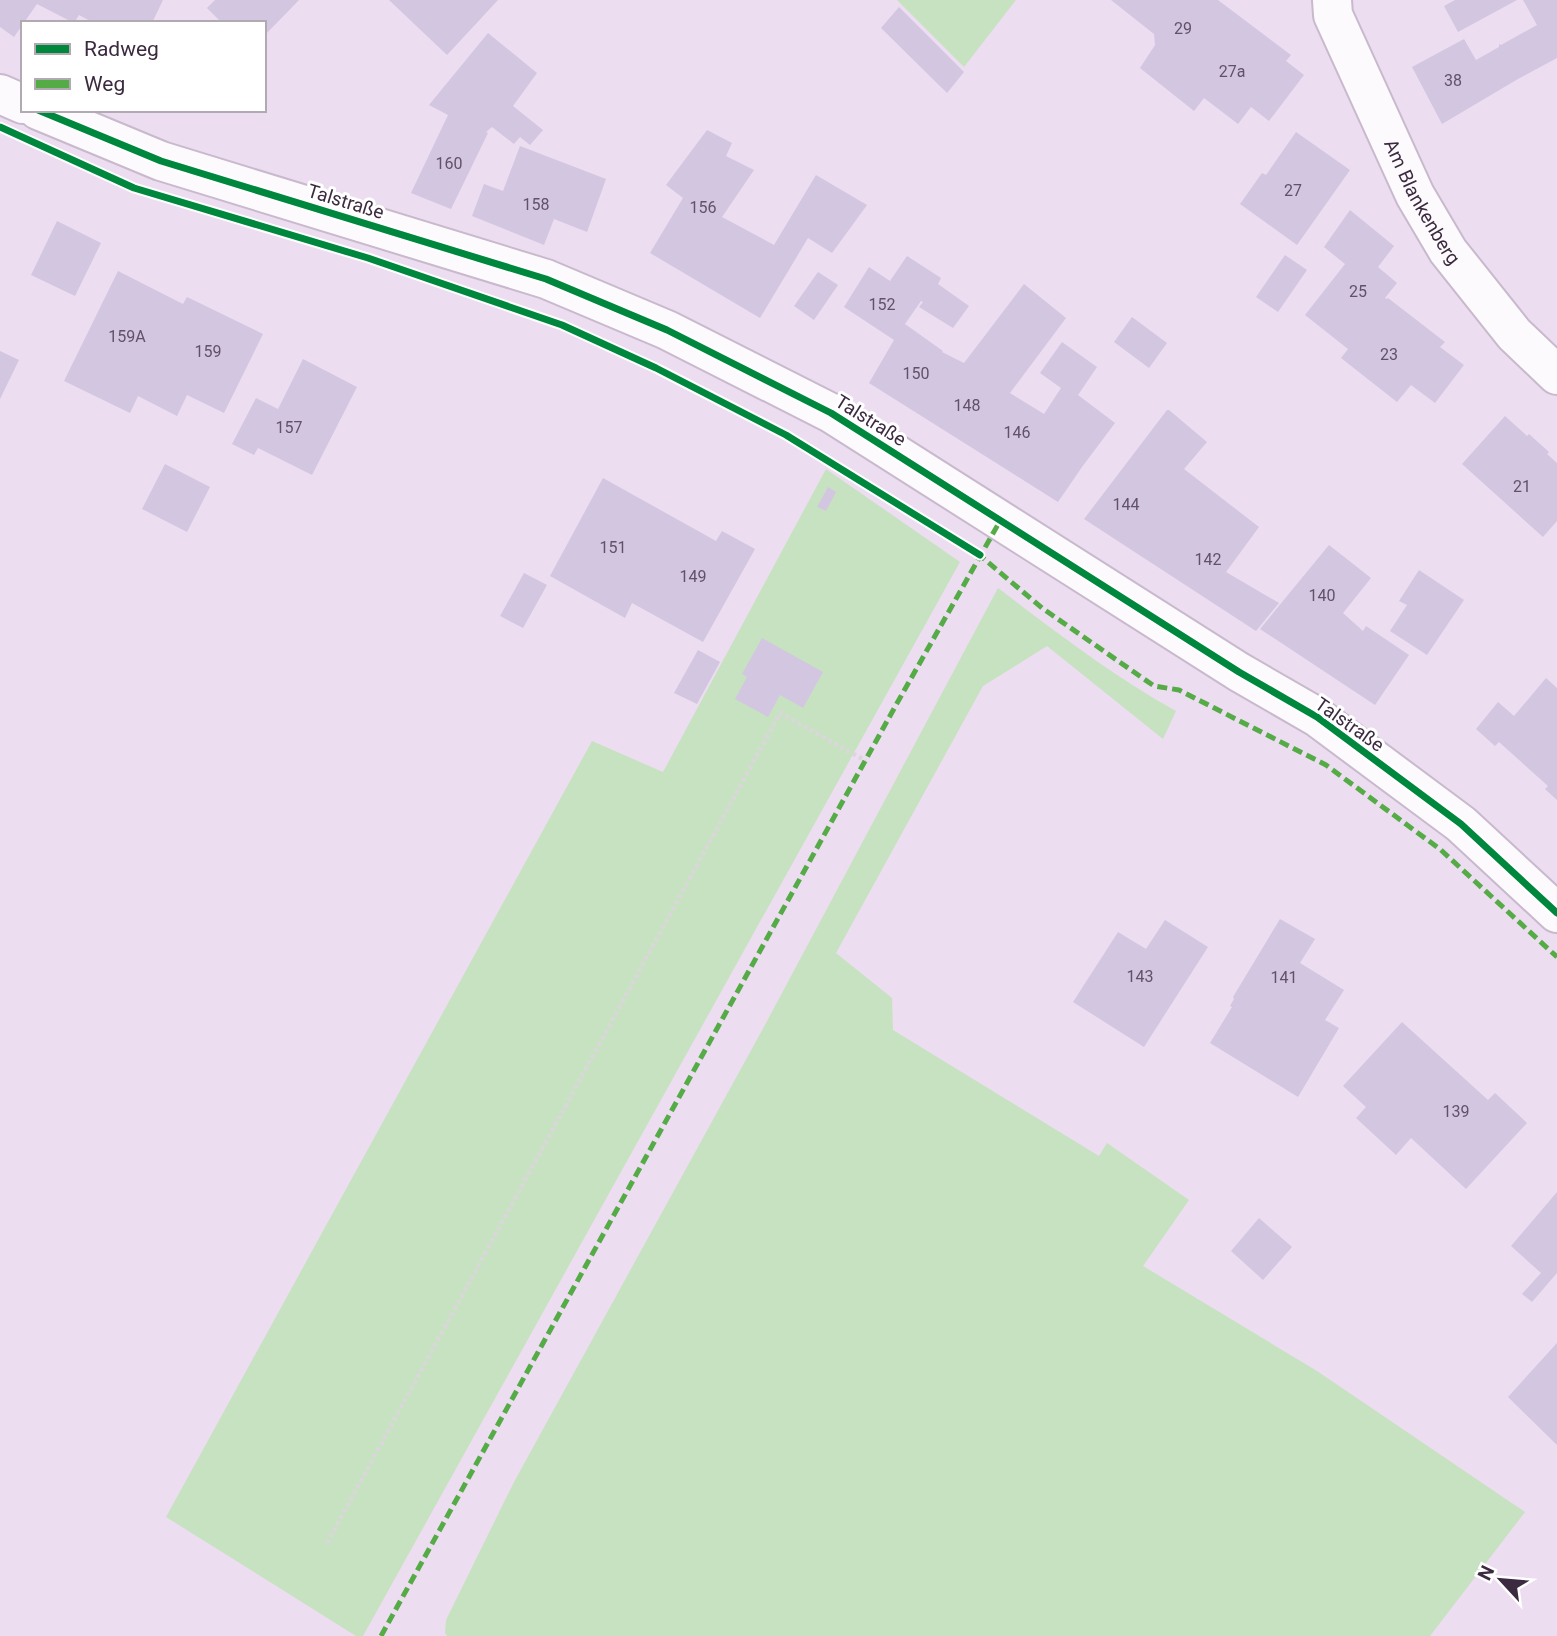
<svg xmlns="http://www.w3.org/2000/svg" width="1557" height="1636" font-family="Roboto,sans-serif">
	<rect width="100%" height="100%" fill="#ecddf0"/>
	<path fill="#c7e2c1" d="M 897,0 L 1016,0 L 964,67 Z
		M 826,469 L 960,562 L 363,1636 L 356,1636 L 166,1517 L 592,741 L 663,772 Z
		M 998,588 C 1056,632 1113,676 1176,711 L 1163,739 L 1047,646 L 983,686 L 836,953 L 892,998 L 893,1030 L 1099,1156 L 1107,1143 L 1189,1200 L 1143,1266 L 1317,1371 L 1525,1512 L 1430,1636 L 447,1636 L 445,1633 L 446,1620 L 514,1482 L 766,1023 Z"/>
	<path fill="#d3c6e1" d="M 0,0 L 163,0 L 152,23 L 94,23 L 79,15 L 74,23 L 37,4 L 14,37 L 0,27 Z
		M 215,0 L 299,0 L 264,36 L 264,23 L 222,23 L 207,8 Z
		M 389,0 L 498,0 L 447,55 Z
		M 1111,0 L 1218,0 L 1291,55 L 1286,61 L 1304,75 L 1269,121 L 1251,107 L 1238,124 L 1204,98 L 1194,111 L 1140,68 L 1155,45 L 1154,34 Z
		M 1455,0 L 1517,0 L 1458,32 L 1444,6 Z
		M 1523,0 L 1557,0 L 1557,58 L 1518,79 L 1442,124 L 1412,67 L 1464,39 L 1476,60 L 1499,47 L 1499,44 L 1501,45 L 1537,25 Z
		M 899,7 L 964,72 L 947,93 L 881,28 Z
		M 488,33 L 537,73 L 513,106 L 543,130 L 530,145 L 520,137 L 514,144 L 492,127 L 486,132 L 488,133 L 451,209 L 411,193 L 448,115 L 429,105 Z
		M 707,130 L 732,143 L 726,156 L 754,170 L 722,217 L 774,245 L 816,175 L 867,205 L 832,253 L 808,238 L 760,318 L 650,253 L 683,198 L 666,185 Z
		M 1296,132 L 1350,170 L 1297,245 L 1240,204 L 1262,173 L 1266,175 Z
		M 520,146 L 606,179 L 587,232 L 554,219 L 544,245 L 472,216 L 484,184 L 503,191 Z
		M 1350,210 L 1394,246 L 1378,267 L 1397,283 L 1385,298 L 1387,299 L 1388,298 L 1445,342 L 1440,347 L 1464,365 L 1435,403 L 1411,385 L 1397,402 L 1341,358 L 1348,349 L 1305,315 L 1345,264 L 1324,247 Z
		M 57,221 L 101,243 L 75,296 L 31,275 Z
		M 1285,255 L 1307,270 L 1278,312 L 1256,297 Z
		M 907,256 L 941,278 L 938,284 L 969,306 L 953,328 L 919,307 L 923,302 L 921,301 L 905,324 L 943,351 L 942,352 L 964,363 L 1024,284 L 1066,318 L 1010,393 L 1044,414 L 1061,388 L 1040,373 L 1062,342 L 1097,367 L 1078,395 L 1115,423 L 1082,467 L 1058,502 L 869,383 L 894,340 L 844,307 L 869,267 L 890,281 Z
		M 118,271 L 183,304 L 187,297 L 263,334 L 224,413 L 187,395 L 177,416 L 138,396 L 130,413 L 64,381 Z
		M 818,272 L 838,285 L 814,320 L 794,306 Z
		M 1132,317 L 1167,343 L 1149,368 L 1114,342 Z
		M 0,351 L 19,360 L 0,399 Z
		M 303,359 L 357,387 L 312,475 L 258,448 L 254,455 L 232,444 L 256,398 L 278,409 Z
		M 1167,410 L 1169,410 L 1207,442 L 1184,469 L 1259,527 L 1226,572 L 1279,603 L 1256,631 L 1084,519 Z
		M 1505,416 L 1527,436 L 1529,434 L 1549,452 L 1547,454 L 1557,463 L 1557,521 L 1543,537 L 1462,464 Z
		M 165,464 L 210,487 L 187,532 L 142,509 Z
		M 603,478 L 716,541 L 722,531 L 755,549 L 703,642 L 632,603 L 625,618 L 550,576 Z
		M 828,487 L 836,492 L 826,511 L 817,507 Z
		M 1329,545 L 1371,578 L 1343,613 L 1363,631 L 1366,626 L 1409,655 L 1375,705 L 1260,629 Z
		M 1419,570 L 1464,600 L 1427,655 L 1390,631 L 1407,605 L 1399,601 Z
		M 524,573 L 547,585 L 523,628 L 500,616 Z
		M 762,638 L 823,672 L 803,708 L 780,695 L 768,717 L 735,699 L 747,677 L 742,674 Z
		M 698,650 L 720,662 L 697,704 L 674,693 Z
		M 1546,678 L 1557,688 L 1557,800 L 1545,789 L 1548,786 L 1499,742 L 1495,746 L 1476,729 L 1498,702 L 1514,716 Z
		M 1280,919 L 1315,939 L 1300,963 L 1344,990 L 1325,1020 L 1339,1028 L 1298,1097 L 1210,1043 L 1232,1007 L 1230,1006 L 1234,999 L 1233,997 Z
		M 1165,920 L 1208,947 L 1144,1047 L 1073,1002 L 1118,932 L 1146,949 Z
		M 1402,1022 L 1488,1100 L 1495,1093 L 1527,1123 L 1466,1189 L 1411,1138 L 1396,1155 L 1356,1118 L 1366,1107 L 1343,1086 Z
		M 1557,1192 L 1557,1273 L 1532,1302 L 1522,1294 L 1541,1273 L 1511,1246 Z
		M 1259,1218 L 1292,1247 L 1263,1280 L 1231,1251 Z
		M 1557,1343 L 1557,1445 L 1508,1397 Z"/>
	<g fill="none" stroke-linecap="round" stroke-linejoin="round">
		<g stroke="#c8b9cc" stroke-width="42">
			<g id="minor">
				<path id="s1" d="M 1332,0 L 1333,15 L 1415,195 L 1448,251 L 1514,334 L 1557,375"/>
				<path d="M 0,94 L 23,104"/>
				<path d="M 38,110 L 161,161 L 546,279 L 667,330 L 831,413 L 1239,672 L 1317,717 L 1461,824 L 1557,913"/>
			</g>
		</g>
		<path stroke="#dbd6dc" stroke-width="4.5" stroke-dasharray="3.5 3.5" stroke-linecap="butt" d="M 327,1543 L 780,713 L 866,761"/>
		<use href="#minor" stroke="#fcfafd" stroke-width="38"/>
		<path stroke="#55ab46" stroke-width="5" stroke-dasharray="10 5" stroke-linecap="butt" d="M 977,553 L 1042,608 L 1154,686 L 1179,690 L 1326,765 L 1441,850 L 1557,957
			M 381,1636 L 896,705 L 1000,521"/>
		<g stroke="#fff" stroke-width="11">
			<path id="cycleway" d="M 38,110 L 161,161 L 546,279 L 667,330 L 831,413 L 1239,672 L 1317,717 L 1461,824 L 1557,913
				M 0,127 L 134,188 L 368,258 L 562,325 L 656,368 L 786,435 L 980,555"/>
		</g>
		<use href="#cycleway" stroke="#00873e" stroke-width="7"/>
	</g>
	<g text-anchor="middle" stroke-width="6" stroke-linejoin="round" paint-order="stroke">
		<g font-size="16" fill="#625169">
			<text x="1183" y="34">29</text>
			<text x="1232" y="77">27a</text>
			<text x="1453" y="86">38</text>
			<text x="449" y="169">160</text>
			<text x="1293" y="196">27</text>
			<text x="536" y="210">158</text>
			<text x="703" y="213">156</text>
			<text x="1358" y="297">25</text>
			<text x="882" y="310">152</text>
			<text x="127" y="342">159A</text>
			<text x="208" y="357">159</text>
			<text x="1389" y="360">23</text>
			<text x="916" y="379">150</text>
			<text x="967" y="411">148</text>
			<text x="289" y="433">157</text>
			<text x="1017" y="438">146</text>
			<text x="1522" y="492">21</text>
			<text x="1126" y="510">144</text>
			<text x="613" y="553">151</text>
			<text x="1208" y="565">142</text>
			<text x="693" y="582">149</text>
			<text x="1322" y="601">140</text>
			<text x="1140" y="982">143</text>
			<text x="1284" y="983">141</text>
			<text x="1456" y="1117">139</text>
		</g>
		<g font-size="19" fill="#3c2a41" stroke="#fff">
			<text dy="7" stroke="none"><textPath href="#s1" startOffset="222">Am Blankenberg</textPath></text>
			<text transform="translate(346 201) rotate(17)" y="7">Talstraße</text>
			<text transform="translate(871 420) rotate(32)" y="7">Talstraße</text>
			<text transform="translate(1350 724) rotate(35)" y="7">Talstraße</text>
		</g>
	</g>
	<rect x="21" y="21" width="245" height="91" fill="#ffffff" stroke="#b1aab3" stroke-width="2"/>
	<rect x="35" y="44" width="35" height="10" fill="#00873e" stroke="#b1aab3" stroke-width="2"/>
	<text x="84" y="56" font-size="21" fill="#3c2a41">Radweg</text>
	<rect x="35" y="79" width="35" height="10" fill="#55ab46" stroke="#b1aab3" stroke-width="2"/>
	<text x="84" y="91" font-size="21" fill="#3c2a41">Weg</text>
	<g transform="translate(1501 1580) rotate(296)" stroke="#ffffff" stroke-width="5" paint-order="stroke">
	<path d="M0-5L12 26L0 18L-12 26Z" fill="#3c2a41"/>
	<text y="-10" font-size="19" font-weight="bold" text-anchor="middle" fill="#3c2a41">N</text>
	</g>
</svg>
